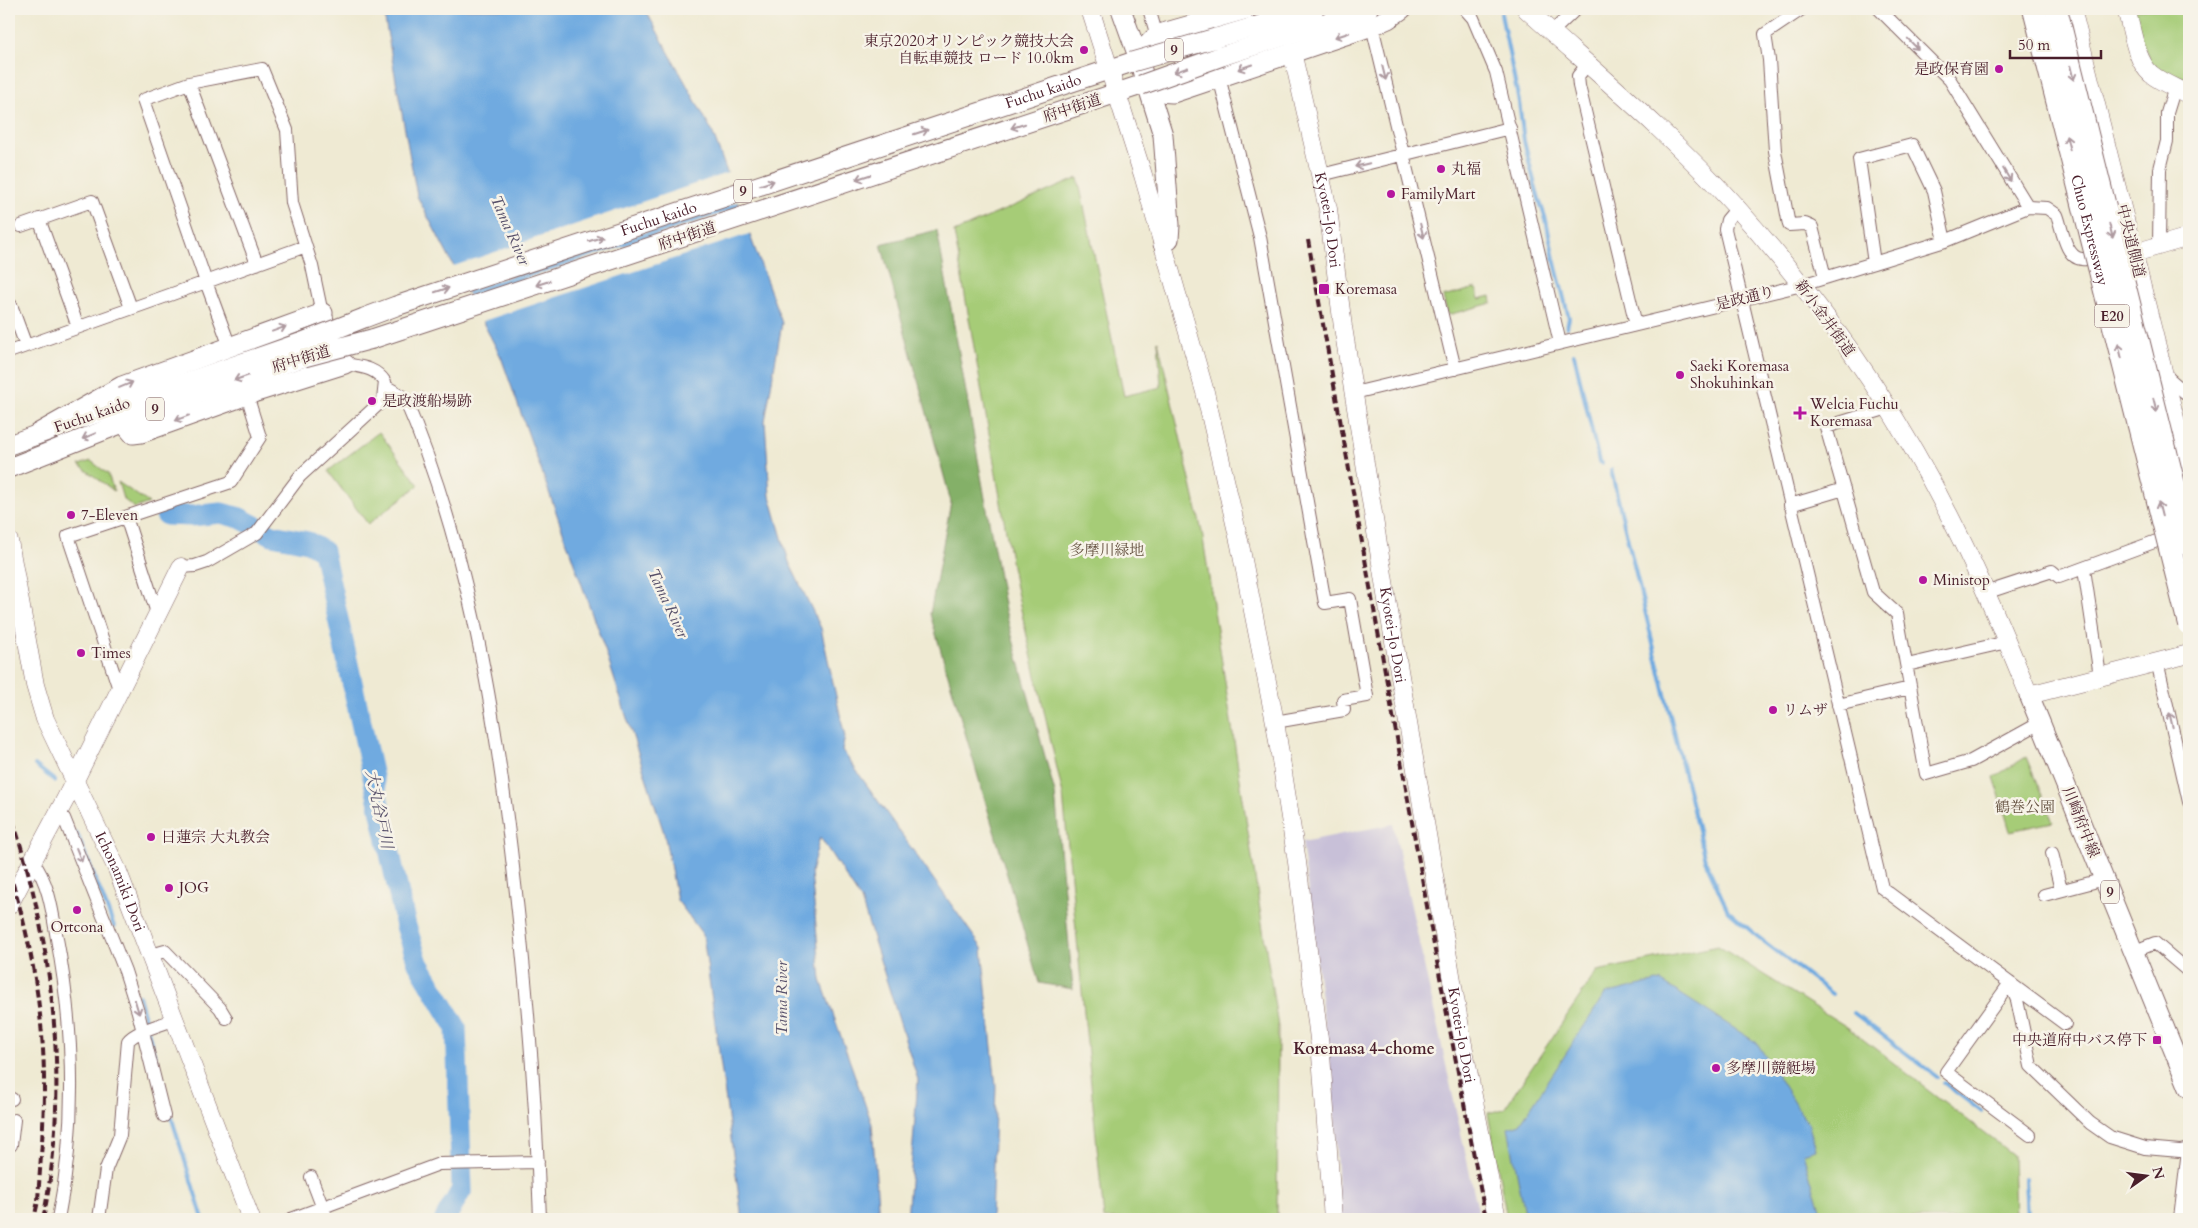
<svg xmlns="http://www.w3.org/2000/svg" width="2198" height="1228" font-family="Cardo,'Noto Serif JP',serif">
	<rect width="100%" height="100%" fill="#f7f3e8"/>
	<filter id="ink" filterUnits="userSpaceOnUse"><feTurbulence type="fractalNoise" baseFrequency=".02" numOctaves="2"/><feDisplacementMap in="SourceGraphic" scale="10" xChannelSelector="R" yChannelSelector="G"/><feConvolveMatrix kernelMatrix="1 2 1 2 8 2 1 2 1" color-interpolation-filters="sRGB"/></filter>
	<filter id="wash" filterUnits="userSpaceOnUse"><feTurbulence type="fractalNoise" baseFrequency=".0096" numOctaves="4" result="noise"/><feDisplacementMap in="SourceGraphic" scale="20" xChannelSelector="R" yChannelSelector="G"/><feGaussianBlur stdDeviation="1.12" result="paint"/><feColorMatrix in="noise" values="0 0 0 0 0 0 0 0 0 0 0 0 0 0 0 0 0 1.4 0 .05"/><feComposite in="paint" operator="in"/></filter>
	<g filter="url(#wash)">
		<rect width="100%" height="100%" fill="#efead3"/>
		<path fill="#c8c0d8" d="M 1393,824 L 1479,1215 L 1456,1219 L 1339,1219 L 1334,1105 L 1302,842 Z"/>
		<path fill="#a6cc77" stroke="#787651" d="M 2132,9 L 2189,9 L 2189,89 L 2151,67 Z
			M 1078,178 L 1124,396 L 1161,387 L 1158,341 L 1202,532 L 1278,1027 L 1277,1219 L 1104,1219 L 1063,795 L 1015,583 L 954,232 Z
			M 1476,288 L 1479,299 L 1491,296 L 1492,303 L 1448,315 L 1443,297 Z
			M 379,432 L 419,485 L 368,524 L 328,471 Z
			M 91,461 L 108,474 L 114,491 L 79,465 Z
			M 118,482 L 149,503 L 135,508 L 123,499 Z
			M 2026,757 L 2053,822 L 2010,831 L 1994,777 Z
			M 1718,946 L 1847,1027 L 2013,1155 L 2015,1219 L 1507,1219 L 1488,1113 L 1504,1109 L 1597,971 Z"/>
		<path fill="#84b068" stroke="#67684a" d="M 937,230 L 1005,610 L 1055,793 L 1073,989 L 1039,983 L 930,614 L 951,502 L 881,244 Z"/>
		<path fill="#70aae0" stroke="#5d6486" d="M 383,9 L 645,9 L 712,131 L 782,323 L 765,421 L 770,496 L 789,562 L 821,628 L 845,737 L 842,750 L 982,948 L 996,1087 L 991,1219 L 907,1219 L 918,1080 L 861,900 L 820,837 L 811,872 L 821,980 L 872,1124 L 879,1219 L 742,1219 L 703,935 L 677,900 L 664,833 L 605,650 L 501,357 L 417,196 Z
			M 1657,981 L 1662,982 L 1757,1043 L 1809,1126 L 1816,1149 L 1803,1153 L 1823,1219 L 1526,1219 L 1508,1128 L 1520,1124 L 1605,994 Z"/>
		<path fill="#efead3" d="M 730,172 L 740,201 L 464,291 L 451,267 Z
			M 742,207 L 752,233 L 480,322 L 467,298 Z"/>
		<g fill="none" stroke-linecap="round" stroke-linejoin="round">
			<path stroke="#70aae0" stroke-width="4" d="M 1501,14 L 1519,102 L 1524,141 L 1537,193 L 1546,220 L 1554,259 L 1569,318 L 1567,327
				M 1574,354 L 1599,461 L 1602,463
				M 1611,470 L 1705,860 L 1728,911 L 1758,937 L 1832,994
				M 35,765 L 55,781
				M 77,833 L 114,926
				M 139,996 L 165,1096
				M 1854,1013 L 1937,1077
				M 1944,1083 L 1982,1112
				M 167,1103 L 203,1219
				M 2025,1178 L 2027,1219"/>
			<path stroke="#70aae0" stroke-width="21" d="M 166,515 L 191,516 L 221,513 L 240,518 L 272,535 L 308,542 L 323,551 L 406,926 L 418,963 L 456,1027 L 462,1189 L 445,1219"/>
		</g>
	</g>
	<g filter="url(#ink)">
		<g fill="none" stroke-linecap="round" stroke-linejoin="round">
			<g stroke="#846666" stroke-width="14">
				<path id="street" d="M 1149,9 L 1157,36
					M 1465,9 L 1473,18 L 1496,72 L 1560,343
					M 1802,9 L 1765,34 L 1769,60 L 1775,151 L 1789,225 L 1805,224 L 1812,227 L 1825,277
					M 1879,9 L 1950,80 L 2028,207
					M 1372,26 L 1455,369
					M 1552,32 L 1576,9
					M 1587,65 L 1578,76 L 1579,86 L 1636,325
					M 1219,77 L 1260,237 L 1325,603 L 1350,599 L 1367,696 L 1343,700 L 1344,710 L 1275,722
					M 189,83 L 257,264
					M 1321,175 L 1510,128
					M 1737,208 L 1727,220 L 1725,229 L 1882,888 L 2065,1024
					M 39,219 L 78,327
					M 21,226 L 92,201 L 131,308
					M 2159,245 L 2160,169 L 2167,141 L 2167,113 L 2175,87
					M 1874,263 L 1859,159 L 1912,145 L 1934,191 L 1945,241
					M 11,305 L 26,346
					M 230,347 L 206,282 L 306,246
					M 9,352 L 206,282 L 143,100 L 189,83 L 262,69 L 287,130 L 292,203 L 312,266 L 321,309 L 327,318
					M 2165,375 L 2189,396
					M 385,386 L 404,397 C 465,537 493,698 511,850 C 526,973 536,1096 540,1219
					M 1354,393 L 1802,285 L 1945,241 L 2028,207 L 2047,208 L 2057,215 C 2062,227 2065,258 2082,259 C 2088,260 2096,258 2102,257
					M 1888,408 L 1826,427 L 1873,592 L 1897,614 L 1926,774 L 1971,761 L 2040,723
					M 1790,505 L 1844,489
					M 126,517 L 157,613
					M 181,567 L 195,566 L 207,562 L 257,533 L 300,476 L 383,400 L 385,382 C 375,367 361,367 345,364 L 342,357
					M 2084,569 L 2100,676
					M 1985,593 L 2052,571 L 2059,577 L 2173,535
					M 2157,661 L 2189,802
					M 1907,665 L 2007,642
					M 119,689 L 68,536 L 231,482 L 260,437 L 247,395
					M 1838,705 L 1910,688
					M 56,815 L 64,818 L 125,971 L 138,1012 L 164,1116
					M 2052,853 L 2061,890
					M 33,862 C 48,881 52,909 56,933 C 74,1027 77,1125 58,1219
					M 2044,895 L 2105,879
					M 2135,951 L 2155,943 L 2189,972
					M 151,955 L 165,951 L 220,1008 L 226,1018
					M 2010,983 L 2017,1000 L 2031,1066 L 2090,1123 L 2110,1137 L 2145,1148 L 2180,1151 L 2189,1149
					M 2010,983 L 1946,1072 L 2030,1135
					M 9,1099 L 12,1099
					M 9,1145 L 11,1145 L 14,1120
					M 311,1177 L 327,1219
					M 99,1219 L 106,1169 L 120,1135 L 128,1041 C 135,1031 164,1024 176,1019
					M 291,1219 L 439,1164 L 538,1162
					M 2180,1219 L 2188,1150"/>
			</g>
			<g stroke="#846666" stroke-width="19">
				<g id="secondary">
					<path d="M 1090,9 L 1143,175 L 1205,392 L 1240,545 L 1275,722 L 1297,862 L 1321,1055 L 1333,1219"/>
					<path d="M 1526,9 C 1598,74 1673,136 1737,208 C 1823,304 1899,413 1956,529 C 1983,583 2006,639 2029,695 L 2189,654"/>
					<path d="M 2072,9 L 2189,474"/>
					<path d="M 2126,9 C 2132,28 2135,60 2151,74 C 2162,83 2177,88 2189,95"/>
					<path id="s1" d="M 1292,52 L 1328,209 L 1343,327 L 1387,600 L 1463,1045 L 1497,1219"/>
					<path d="M 2134,253 L 2189,237"/>
					<path id="s2" d="M 9,541 L 35,685 L 45,719 L 117,869 L 251,1219"/>
					<path d="M 9,905 L 66,798 L 181,567"/>
				</g>
			</g>
			<g stroke="#846666" stroke-width="21">
				<g id="primary">
					<path d="M 1121,9 L 1140,62"/>
					<path d="M 1247,9 L 1163,33 C 1130,47 1136,94 1173,93 L 1372,26 L 1388,19 L 1402,9"/>
					<path d="M 1216,38 L 1314,9"/>
					<path d="M 1222,56 L 1368,9"/>
					<path d="M 1146,81 L 1163,135 L 1170,225 L 1169,239 L 1163,244"/>
					<path id="s3" d="M 364,318 L 396,306 L 1132,62"/>
					<path d="M 372,339 L 1141,85"/>
					<path d="M 83,418 L 300,343"/>
					<path d="M 122,421 L 133,434 L 141,433 L 247,395 L 345,364"/>
					<path d="M 37,434 L 122,386 L 323,313"/>
					<path d="M 9,445 L 50,430"/>
					<path d="M 9,468 L 201,392 L 304,357"/>
					<path d="M 2029,695 L 2189,1088"/>
				</g>
			</g>
			<use href="#street" stroke="#fff" stroke-width="12"/>
			<use href="#secondary" stroke="#fff" stroke-width="18"/>
			<use href="#primary" stroke="#fff" stroke-width="19"/>
			<path stroke="#4a1f2b" stroke-width="4" stroke-dasharray="8 4" stroke-linecap="butt" d="M 1308,240 L 1435,951 L 1486,1219
				M 9,809 C 53,938 71,1085 43,1219
				M 9,872 C 31,937 45,1021 44,1090 C 44,1127 40,1164 38,1201 L 34,1219"/>
			<g stroke="#846666" stroke-width="21" stroke-linecap="butt">
				<path id="primary-bridge" d="M 1132,62 L 1216,38
					M 1141,85 L 1222,56
					M 300,343 L 364,318
					M 304,357 L 372,339"/>
			</g>
			<g stroke="#846666" stroke-width="24" stroke-linecap="butt">
				<g id="highway-bridge">
					<path id="s4" d="M 2034,9 L 2189,624"/>
					<path d="M 2056,9 L 2189,545"/>
				</g>
			</g>
			<use href="#primary-bridge" stroke="#fff" stroke-width="19"/>
			<use href="#highway-bridge" stroke="#fff" stroke-width="22"/>
		</g>
		<defs><path id="oneway-shaft" d="M-6 0H5M1.5-3L5.5 0L1.5 3" fill="none" stroke-width="1.6" stroke-linecap="round" stroke-linejoin="round" transform="scale(1.25)"/></defs>
		<g stroke="#ae9aa0">
			<use href="#oneway-shaft" transform="translate(1342 35) rotate(162)"/>
			<use href="#oneway-shaft" transform="translate(1913 44) rotate(46)"/>
			<use href="#oneway-shaft" transform="translate(1245 67) rotate(161)"/>
			<use href="#oneway-shaft" transform="translate(1181 70) rotate(160)"/>
			<use href="#oneway-shaft" transform="translate(1384 73) rotate(76)"/>
			<use href="#oneway-shaft" transform="translate(2072 73) rotate(76)"/>
			<use href="#oneway-shaft" transform="translate(1018 126) rotate(162)"/>
			<use href="#oneway-shaft" transform="translate(921 132) rotate(-18)"/>
			<use href="#oneway-shaft" transform="translate(2068 143) rotate(-104)"/>
			<use href="#oneway-shaft" transform="translate(1362 165) rotate(166)"/>
			<use href="#oneway-shaft" transform="translate(2007 175) rotate(59)"/>
			<use href="#oneway-shaft" transform="translate(863 177) rotate(162)"/>
			<use href="#oneway-shaft" transform="translate(767 183) rotate(-18)"/>
			<use href="#oneway-shaft" transform="translate(1422 231) rotate(76)"/>
			<use href="#oneway-shaft" transform="translate(2111 231) rotate(76)"/>
			<use href="#oneway-shaft" transform="translate(596 239) rotate(-18)"/>
			<use href="#oneway-shaft" transform="translate(543 283) rotate(162)"/>
			<use href="#oneway-shaft" transform="translate(442 290) rotate(-18)"/>
			<use href="#oneway-shaft" transform="translate(279 329) rotate(-20)"/>
			<use href="#oneway-shaft" transform="translate(2120 351) rotate(-104)"/>
			<use href="#oneway-shaft" transform="translate(241 378) rotate(161)"/>
			<use href="#oneway-shaft" transform="translate(126 385) rotate(-23)"/>
			<use href="#oneway-shaft" transform="translate(2155 405) rotate(76)"/>
			<use href="#oneway-shaft" transform="translate(182 418) rotate(160)"/>
			<use href="#oneway-shaft" transform="translate(89 436) rotate(157)"/>
			<use href="#oneway-shaft" transform="translate(2160 509) rotate(-104)"/>
			<use href="#oneway-shaft" transform="translate(2171 720) rotate(-103)"/>
			<use href="#oneway-shaft" transform="translate(79 855) rotate(68)"/>
			<use href="#oneway-shaft" transform="translate(137 1007) rotate(73)"/>
		</g>
	</g>
	<g fill="#b5179e" stroke="#f7f3e8" stroke-width="2">
		<circle cx="1084" cy="50" r="5"/>
		<circle cx="1999" cy="69" r="5"/>
		<circle cx="1441" cy="169" r="5"/>
		<circle cx="1391" cy="194" r="5"/>
		<rect x="1318" y="283" width="12" height="12" rx="2.5"/>
		<circle cx="1680" cy="375" r="5"/>
		<circle cx="372" cy="401" r="5"/>
		<path d="M1797.5 405.5h5v5h5v5h-5v5h-5v-5h-5v-5h5z"/>
		<circle cx="71" cy="515" r="5"/>
		<circle cx="1923" cy="580" r="5"/>
		<circle cx="81" cy="653" r="5"/>
		<circle cx="1773" cy="710" r="5"/>
		<circle cx="151" cy="837" r="5"/>
		<circle cx="169" cy="888" r="5"/>
		<circle cx="77" cy="910" r="5"/>
		<rect x="2152" y="1035" width="10" height="10" rx="2.5"/>
		<circle cx="1716" cy="1068" r="5"/>
	</g>
	<g text-anchor="middle" stroke-width="5" stroke-linejoin="round" paint-order="stroke">
		<g fill="#f7f3e8" stroke="#7e5f64" stroke-width="1">
			<rect x="1165" y="38.5" width="18" height="23" rx="4"/>
			<rect x="734" y="179.5" width="18" height="23" rx="4"/>
			<rect x="2094.5" y="304.5" width="35" height="23" rx="4"/>
			<rect x="146" y="397.5" width="18" height="23" rx="4"/>
			<rect x="2101" y="880.5" width="18" height="23" rx="4"/>
		</g>
		<g font-size="14" font-weight="bold" fill="#4a1f2b">
			<text x="1174" y="55">9</text>
			<text x="743" y="196">9</text>
			<text x="2112" y="321">E20</text>
			<text x="155" y="414">9</text>
			<text x="2110" y="897">9</text>
		</g>
		<g font-size="15" fill="#4a1f2b" stroke="#f7f3e8" text-anchor="start">
			<text x="1074" y="46" text-anchor="end">東京2020オリンピック競技大会<tspan x="1074" dy="17">自転車競技 ロード 10.0km</tspan></text>
			<text x="1989" y="74" text-anchor="end">是政保育園</text>
			<text x="1451" y="174">丸福</text>
			<text x="1401" y="199">FamilyMart</text>
			<text x="1335" y="294">Koremasa</text>
			<text x="1690" y="371">Saeki Koremasa<tspan x="1690" dy="17">Shokuhinkan</tspan></text>
			<text x="382" y="406">是政渡船場跡</text>
			<text x="1810" y="409">Welcia Fuchu<tspan x="1810" dy="17">Koremasa</tspan></text>
			<text x="81" y="520">7-Eleven</text>
			<text x="1933" y="585">Ministop</text>
			<text x="91" y="658">Times</text>
			<text x="1783" y="715">リムザ</text>
			<text x="161" y="842">日蓮宗 大丸教会</text>
			<text x="179" y="893">JOG</text>
			<text x="77" y="932" text-anchor="middle">Ortcona</text>
			<text x="2147" y="1045" text-anchor="end">中央道府中バス停下</text>
			<text x="1726" y="1073">多摩川競艇場</text>
		</g>
		<g font-size="15" fill="#4a1f2b" stroke="#f7f3e8">
			<text dy="5" stroke="none"><textPath href="#s3" startOffset="716">Fuchu kaido</textPath></text>
			<text transform="translate(1072 108) rotate(-18)" y="5">府中街道</text>
			<text dy="5" stroke="none"><textPath href="#s3" startOffset="311">Fuchu kaido</textPath></text>
			<text dy="5" stroke="none"><textPath href="#s1" startOffset="172">Kyotei-Jo Dori</textPath></text>
			<text dy="5" stroke="none"><textPath href="#s4" startOffset="228">Chuo Expressway</textPath></text>
			<text transform="translate(687 236) rotate(-18)" y="5">府中街道</text>
			<text transform="translate(2131 241) rotate(76)" y="5">中央道側道</text>
			<text transform="translate(1745 298) rotate(-14)" y="5">是政通り</text>
			<text transform="translate(1825 318) rotate(54)" y="5">新小金井街道</text>
			<text transform="translate(301 359) rotate(-17)" y="5">府中街道</text>
			<text transform="translate(92 415) rotate(-19)" y="5">Fuchu kaido</text>
			<text dy="5" stroke="none"><textPath href="#s1" startOffset="592">Kyotei-Jo Dori</textPath></text>
			<text transform="translate(2081 822) rotate(68)" y="5">川崎府中線</text>
			<text dy="5" stroke="none"><textPath href="#s2" startOffset="361">Ichonamiki Dori</textPath></text>
			<text dy="5" stroke="none"><textPath href="#s1" startOffset="998">Kyotei-Jo Dori</textPath></text>
		</g>
		<g font-size="15" fill="#665342" stroke="#f7f3e8">
			<text x="1107" y="555">多摩川緑地</text>
			<text x="2025" y="812">鶴巻公園</text>
		</g>
		<g font-size="16" font-style="italic" fill="#57506a" stroke="#f7f3e8">
			<text transform="translate(511 230) rotate(66)" y="6">Tama River</text>
			<text transform="translate(669 603) rotate(65)" y="6">Tama River</text>
			<text transform="translate(380 809) rotate(78)" y="6">大丸谷戸川</text>
			<text transform="translate(781 998) rotate(-90)" y="6">Tama River</text>
		</g>
		<g font-size="16" font-weight="bold" fill="#4a1f2b" stroke="#f7f3e8">
			<text x="1364" y="1054">Koremasa 4-chome</text>
		</g>
	</g>
	<rect width="2198" height="1228" fill="none" stroke="#f7f3e8" stroke-width="30"/>
	<g transform="translate(2146 1176) rotate(76)" stroke="#f7f3e8" stroke-width="4" paint-order="stroke">
	<path d="M0-4L9 19L0 12L-9 19Z" fill="#4a1f2b"/>
	<text y="-8" font-size="14" font-weight="bold" text-anchor="middle" fill="#4a1f2b">N</text>
	</g>
	<path d="M2010 50v8h91v-8" fill="none" stroke="#4a1f2b" stroke-width="2.5"/>
	<text x="2018" y="50" font-size="15" fill="#4a1f2b" stroke="#f7f3e8" stroke-width="4" paint-order="stroke">50 m</text>
</svg>
